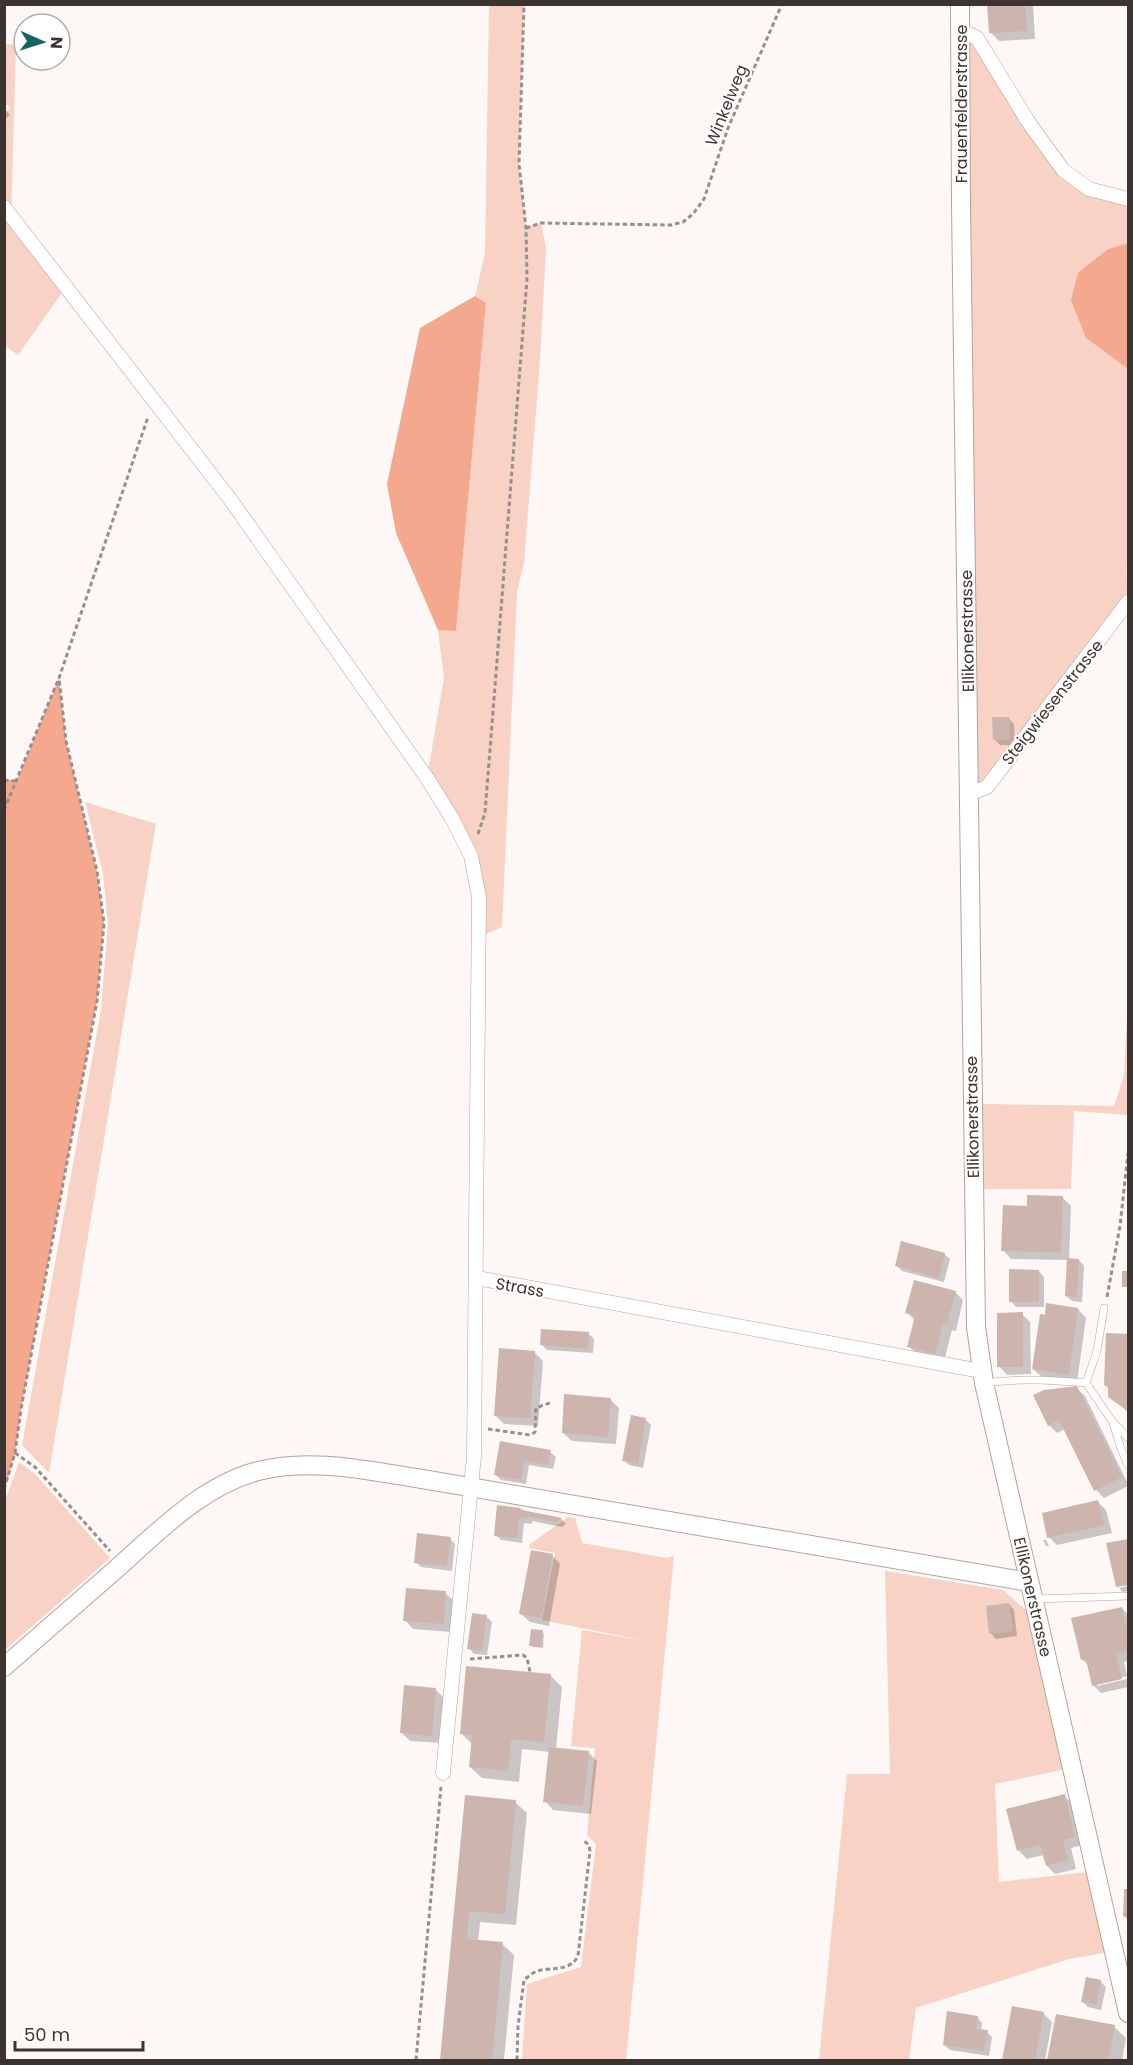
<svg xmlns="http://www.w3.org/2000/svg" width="1133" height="2065" font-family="Poppins,sans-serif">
	<rect width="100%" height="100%" fill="#fdf7f6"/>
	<path fill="#f7d2c5" d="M 489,5 L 524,5 L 519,165 L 526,227 L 541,223 L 546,248 L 540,360 L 524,563 L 517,592 L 502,927 L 479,937 L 471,856 L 427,778 L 444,678 L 438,630 L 456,631 L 486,303 L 475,296 L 485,253 Z
		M 969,34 L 1063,170 L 1128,199 L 1128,243 L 1108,249 L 1086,338 L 1128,369 L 1128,558 C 1125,572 1128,588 1128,602 L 987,787 L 969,794 Z
		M 5,44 L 16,45 L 11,221 L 64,290 L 18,355 L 5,346 L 4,114 L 10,108 L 5,102 Z
		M 85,802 L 156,824 L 49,1473 L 22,1445 L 101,1010 L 108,924 L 103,873 Z
		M 1128,994 L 1128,1115 L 1074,1111 L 1071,1189 L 984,1189 L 983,1104 L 1114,1106 L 1124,1075 Z
		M 19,1462 L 35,1474 L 110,1558 L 5,1650 L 5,1501 Z
		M 568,1517 L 575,1518 L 582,1543 L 667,1558 L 674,1556 L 626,2060 L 522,2060 L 527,1984 L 581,1967 L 596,1844 L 587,1835 L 595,1748 L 571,1746 L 582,1630 L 646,1641 L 542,1620 L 555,1553 L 529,1548 L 530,1544 Z
		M 885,1571 L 1003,1590 L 1030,1614 L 1066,1769 L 995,1784 L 999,1882 L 1088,1872 L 1109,1952 L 1069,1959 L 916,2008 L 909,2059 L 915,2060 L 819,2060 L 847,1774 L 890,1774 Z"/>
	<path fill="#f4a88e" d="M 1128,243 L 1128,369 L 1086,338 L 1071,300 L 1078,273 L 1108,249 Z
		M 475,296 L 486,303 L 456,631 L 438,630 L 396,533 L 387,484 L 420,328 Z
		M 59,678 L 66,741 L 97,871 L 104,923 L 97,1001 L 21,1409 L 15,1453 L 5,1489 L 5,780 L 17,780 Z"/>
	<path fill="#0003" d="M 989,4 L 1033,4 L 1035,39 L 999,41 L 991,33 Z
		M 4,108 L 10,115 L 4,120 Z
		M 1009,719 L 1014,724 L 1015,745 L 1000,745 L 994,739 Z
		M 1062,1197 L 1071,1206 L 1069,1260 L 1079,1260 L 1084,1266 L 1082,1302 L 1072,1301 L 1066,1296 L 1068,1260 L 1011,1259 L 1003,1250 L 1028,1207 Z
		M 944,1254 L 950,1259 L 944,1282 L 902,1271 L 896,1265 Z
		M 1039,1271 L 1044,1277 L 1044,1307 L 1016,1307 L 1011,1301 Z
		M 955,1292 L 963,1300 L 956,1331 L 952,1330 L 944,1361 L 917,1355 L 909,1346 L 915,1321 L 907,1312 Z
		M 1078,1309 L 1086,1318 L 1077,1382 L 1042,1377 L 1033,1369 Z
		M 1022,1314 L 1030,1322 L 1031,1374 L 1007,1375 L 999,1366 Z
		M 588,1333 L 594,1339 L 593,1353 L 547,1350 L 542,1345 Z
		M 1107,1335 L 1128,1336 L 1128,1412 L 1109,1396 L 1109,1389 L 1105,1385 Z
		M 534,1352 L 543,1361 L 538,1426 L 504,1424 L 495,1415 Z
		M 1076,1388 L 1085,1396 L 1128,1484 L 1128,1486 L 1104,1498 L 1096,1490 L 1065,1429 L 1057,1433 L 1049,1425 Z
		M 610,1399 L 619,1408 L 616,1444 L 572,1441 L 563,1433 Z
		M 632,1417 L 646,1420 L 651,1425 L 643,1468 L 629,1465 L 624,1460 Z
		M 501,1443 L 550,1452 L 556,1457 L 553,1469 L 529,1465 L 526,1484 L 501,1480 L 495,1474 Z
		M 1098,1502 L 1106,1510 L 1112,1533 L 1057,1545 L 1049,1537 Z
		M 522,1511 L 561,1519 L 566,1524 L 562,1527 L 532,1521 L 532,1524 L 524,1523 L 522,1543 L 501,1540 L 496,1535 Z
		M 450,1539 L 455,1544 L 452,1571 L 421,1567 L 416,1562 Z
		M 1043,1540 L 1046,1540 L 1049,1546 L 1046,1546 Z
		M 1128,1540 L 1128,1583 L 1119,1585 L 1119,1588 L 1107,1544 Z
		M 552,1555 L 560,1564 L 549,1626 L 530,1622 L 521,1614 Z
		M 1128,1586 L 1128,1591 L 1123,1592 L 1119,1588 Z
		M 445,1593 L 454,1601 L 452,1632 L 413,1629 L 405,1620 Z
		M 1009,1604 L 1014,1610 L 1017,1636 L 996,1639 L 991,1633 Z
		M 1122,1608 L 1128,1615 L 1128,1661 L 1124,1662 L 1127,1676 L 1097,1683 L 1097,1686 L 1127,1679 L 1128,1687 L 1101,1693 L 1093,1685 L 1089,1666 L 1082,1659 Z
		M 486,1616 L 492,1622 L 487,1655 L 474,1654 L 469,1648 Z
		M 542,1632 L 544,1634 L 543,1648 L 533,1647 L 531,1645 Z
		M 550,1675 L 562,1687 L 556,1749 L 588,1752 L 597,1761 L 591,1814 L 553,1810 L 545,1801 L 550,1752 L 522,1749 L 519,1782 L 482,1778 L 470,1767 L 472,1744 L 461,1733 Z
		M 436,1690 L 444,1698 L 440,1743 L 410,1741 L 401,1732 Z
		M 1064,1796 L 1073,1804 L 1083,1845 L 1071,1848 L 1076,1869 L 1055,1874 L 1047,1866 L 1044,1855 L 1027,1859 L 1019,1851 Z
		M 466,1797 L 515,1802 L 527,1813 L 516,1925 L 480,1922 L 478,1942 L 502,1944 L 514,1955 L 504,2060 L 442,2060 Z
		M 1126,1890 L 1128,1891 L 1128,1920 L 1124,1916 Z
		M 1100,1981 L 1106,1987 L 1101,2010 L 1088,2007 L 1083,2002 Z
		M 1013,2007 L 1043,2013 L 1052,2022 L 1045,2060 L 1003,2060 Z
		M 1058,2016 L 1114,2027 L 1126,2038 L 1122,2060 L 1049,2060 Z
		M 977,2017 L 982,2023 L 981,2031 L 987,2032 L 992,2037 L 989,2056 L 950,2050 L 944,2045 Z"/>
	<path fill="#cdb4ac" d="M 987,4 L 1025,4 L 1027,31 L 989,33 Z
		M 992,717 L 1009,717 L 1010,740 L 993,740 Z
		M 1027,1195 L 1063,1196 L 1061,1252 L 1001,1251 L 1003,1205 L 1027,1206 Z
		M 901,1241 L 945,1253 L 939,1278 L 895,1266 Z
		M 1067,1258 L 1079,1259 L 1077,1297 L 1065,1296 Z
		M 1009,1269 L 1039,1270 L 1039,1302 L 1009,1302 Z
		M 1122,1271 L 1128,1271 L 1128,1287 L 1122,1287 Z
		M 914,1280 L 956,1291 L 947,1324 L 943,1323 L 935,1354 L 907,1347 L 915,1316 L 905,1313 Z
		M 1046,1303 L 1078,1308 L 1069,1375 L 1032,1369 L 1040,1314 L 1045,1315 Z
		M 1023,1312 L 1023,1367 L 997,1367 L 997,1313 Z
		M 541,1329 L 589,1332 L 588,1349 L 540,1345 Z
		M 1106,1333 L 1128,1334 L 1128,1411 L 1108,1397 L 1108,1386 L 1104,1385 Z
		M 499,1348 L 535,1351 L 530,1418 L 494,1416 Z
		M 1077,1386 L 1122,1477 L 1094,1491 L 1059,1420 L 1048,1426 L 1033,1395 L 1044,1390 Z
		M 564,1394 L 611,1398 L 608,1437 L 562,1433 Z
		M 631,1415 L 646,1418 L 638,1464 L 622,1461 Z
		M 500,1441 L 551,1450 L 548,1465 L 524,1460 L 521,1480 L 494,1475 Z
		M 1098,1500 L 1104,1525 L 1047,1538 L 1042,1513 Z
		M 497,1505 L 521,1508 L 520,1509 L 527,1511 L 562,1518 L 556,1522 L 527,1516 L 527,1519 L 519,1518 L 517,1538 L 494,1536 Z
		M 417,1533 L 451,1537 L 447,1566 L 414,1563 Z
		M 1128,1539 L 1128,1585 L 1116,1587 L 1106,1543 Z
		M 531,1550 L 553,1554 L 541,1618 L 519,1614 Z
		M 406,1588 L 446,1591 L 444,1624 L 403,1621 Z
		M 1009,1603 L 1013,1631 L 989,1634 L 986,1606 Z
		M 1122,1607 L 1128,1634 L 1128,1651 L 1116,1654 L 1122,1679 L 1092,1686 L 1086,1659 L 1081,1660 L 1071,1618 Z
		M 472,1613 L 487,1615 L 482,1651 L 467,1649 Z
		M 531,1629 L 543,1630 L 541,1647 L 529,1646 Z
		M 466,1666 L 551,1674 L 544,1742 L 511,1739 L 508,1771 L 469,1767 L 472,1735 L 460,1734 Z
		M 404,1685 L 436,1688 L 432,1736 L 400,1733 Z
		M 549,1747 L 589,1751 L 583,1806 L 543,1802 Z
		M 1065,1794 L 1075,1837 L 1063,1840 L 1068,1860 L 1046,1866 L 1040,1845 L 1017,1851 L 1006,1809 Z
		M 465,1795 L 516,1800 L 505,1914 L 469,1911 L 467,1939 L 503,1942 L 492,2060 L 440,2060 Z
		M 1124,1889 L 1128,1889 L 1128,1917 L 1123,1916 Z
		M 1086,1977 L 1101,1980 L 1096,2005 L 1081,2002 Z
		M 1012,2006 L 1044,2012 L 1035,2060 L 1002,2060 Z
		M 947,2011 L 978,2016 L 976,2029 L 988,2030 L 984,2051 L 943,2045 Z
		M 1056,2014 L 1115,2025 L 1108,2060 L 1047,2060 Z"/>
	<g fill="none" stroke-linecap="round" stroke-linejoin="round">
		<g stroke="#b9a199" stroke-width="8">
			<path id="service" d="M 984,1383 C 1019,1378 1051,1380 1086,1383 L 1112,1421 L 1128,1438
				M 1086,1383 L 1097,1351 L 1104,1308
				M 1113,1423 L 1121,1449 L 1128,1465
				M 1035,1599 L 1128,1596"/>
		</g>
		<g stroke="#b9a199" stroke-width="15">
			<path id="minor" d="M 961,34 L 969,34 L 977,38 L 1029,123 L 1063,170 L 1089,189 L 1128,199
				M 4,207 L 230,499 L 427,778 L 453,820 L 471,856 L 479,897 L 474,1456 L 443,1773
				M 969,794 L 987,787 L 1128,602
				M 477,1278 L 981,1371"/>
		</g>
		<g stroke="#b9a199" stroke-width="20">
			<path id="tertiary" d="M 960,4 L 961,204 L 976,1327 L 984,1383 L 1128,2013
				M 4,1667 C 41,1635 77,1603 114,1571 C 157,1533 201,1486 258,1471 C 311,1458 364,1470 416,1478 L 1029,1582"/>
		</g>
		<path stroke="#988f8d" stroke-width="3" stroke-dasharray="4.5 3" stroke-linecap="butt" d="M 526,228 L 541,223 L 671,225 L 683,222 L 693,214 L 704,199 L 728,128 L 782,4
			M 4,780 L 16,781
			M 4,810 L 59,678 L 148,417
			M 478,834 L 485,813 L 527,279 L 526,228 L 519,164 L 524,4
			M 1107,1297 L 1120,1226 L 1128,1153
			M 488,1429 L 530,1435 L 535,1432 L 536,1408 L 552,1402
			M 15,1453 L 35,1467 L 110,1551
			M 4,1489 L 15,1453 L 21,1409 L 97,1001 L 104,923 L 97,871 L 66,741 L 59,678
			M 470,1659 L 523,1655 L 527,1658 L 530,1672
			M 416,2060 L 441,1787
			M 517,2060 L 518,2026 L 524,1980 C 528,1977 532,1973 537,1971 C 551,1967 570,1972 578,1956 L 590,1851 L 589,1845 L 584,1841"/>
		<use href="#service" stroke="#fff" stroke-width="7"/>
		<use href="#minor" stroke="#fff" stroke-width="14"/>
		<use href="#tertiary" stroke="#fff" stroke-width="18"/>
	</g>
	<g text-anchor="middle" stroke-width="4.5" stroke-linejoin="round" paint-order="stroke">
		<g font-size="16" fill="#3d332f" stroke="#fff">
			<text transform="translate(961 104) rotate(-90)" y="6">Frauenfelderstrasse</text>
			<text transform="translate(726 105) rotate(-68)" y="6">Winkelweg</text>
			<text transform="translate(967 631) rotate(-91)" y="6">Ellikonerstrasse</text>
			<text transform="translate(1052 702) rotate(-52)" y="6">Steigwiesenstrasse</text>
			<text transform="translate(972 1117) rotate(-91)" y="6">Ellikonerstrasse</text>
			<text transform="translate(520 1287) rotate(10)" y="6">Strass</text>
			<text transform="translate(1033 1597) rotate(77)" y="6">Ellikonerstrasse</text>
		</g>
	</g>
	<rect width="1133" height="2065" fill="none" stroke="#3d332f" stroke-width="12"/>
	<g transform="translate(42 42) rotate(93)"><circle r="28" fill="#ffffff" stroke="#b1adac" stroke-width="1.5"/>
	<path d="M0-4.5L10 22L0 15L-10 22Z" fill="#14635f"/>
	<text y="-9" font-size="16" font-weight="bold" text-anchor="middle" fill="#3d332f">N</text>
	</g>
	<path d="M15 2041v9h128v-9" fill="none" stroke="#3d332f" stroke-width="3"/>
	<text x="24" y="2041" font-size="18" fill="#3d332f" stroke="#ffffff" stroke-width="4.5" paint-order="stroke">50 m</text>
</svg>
